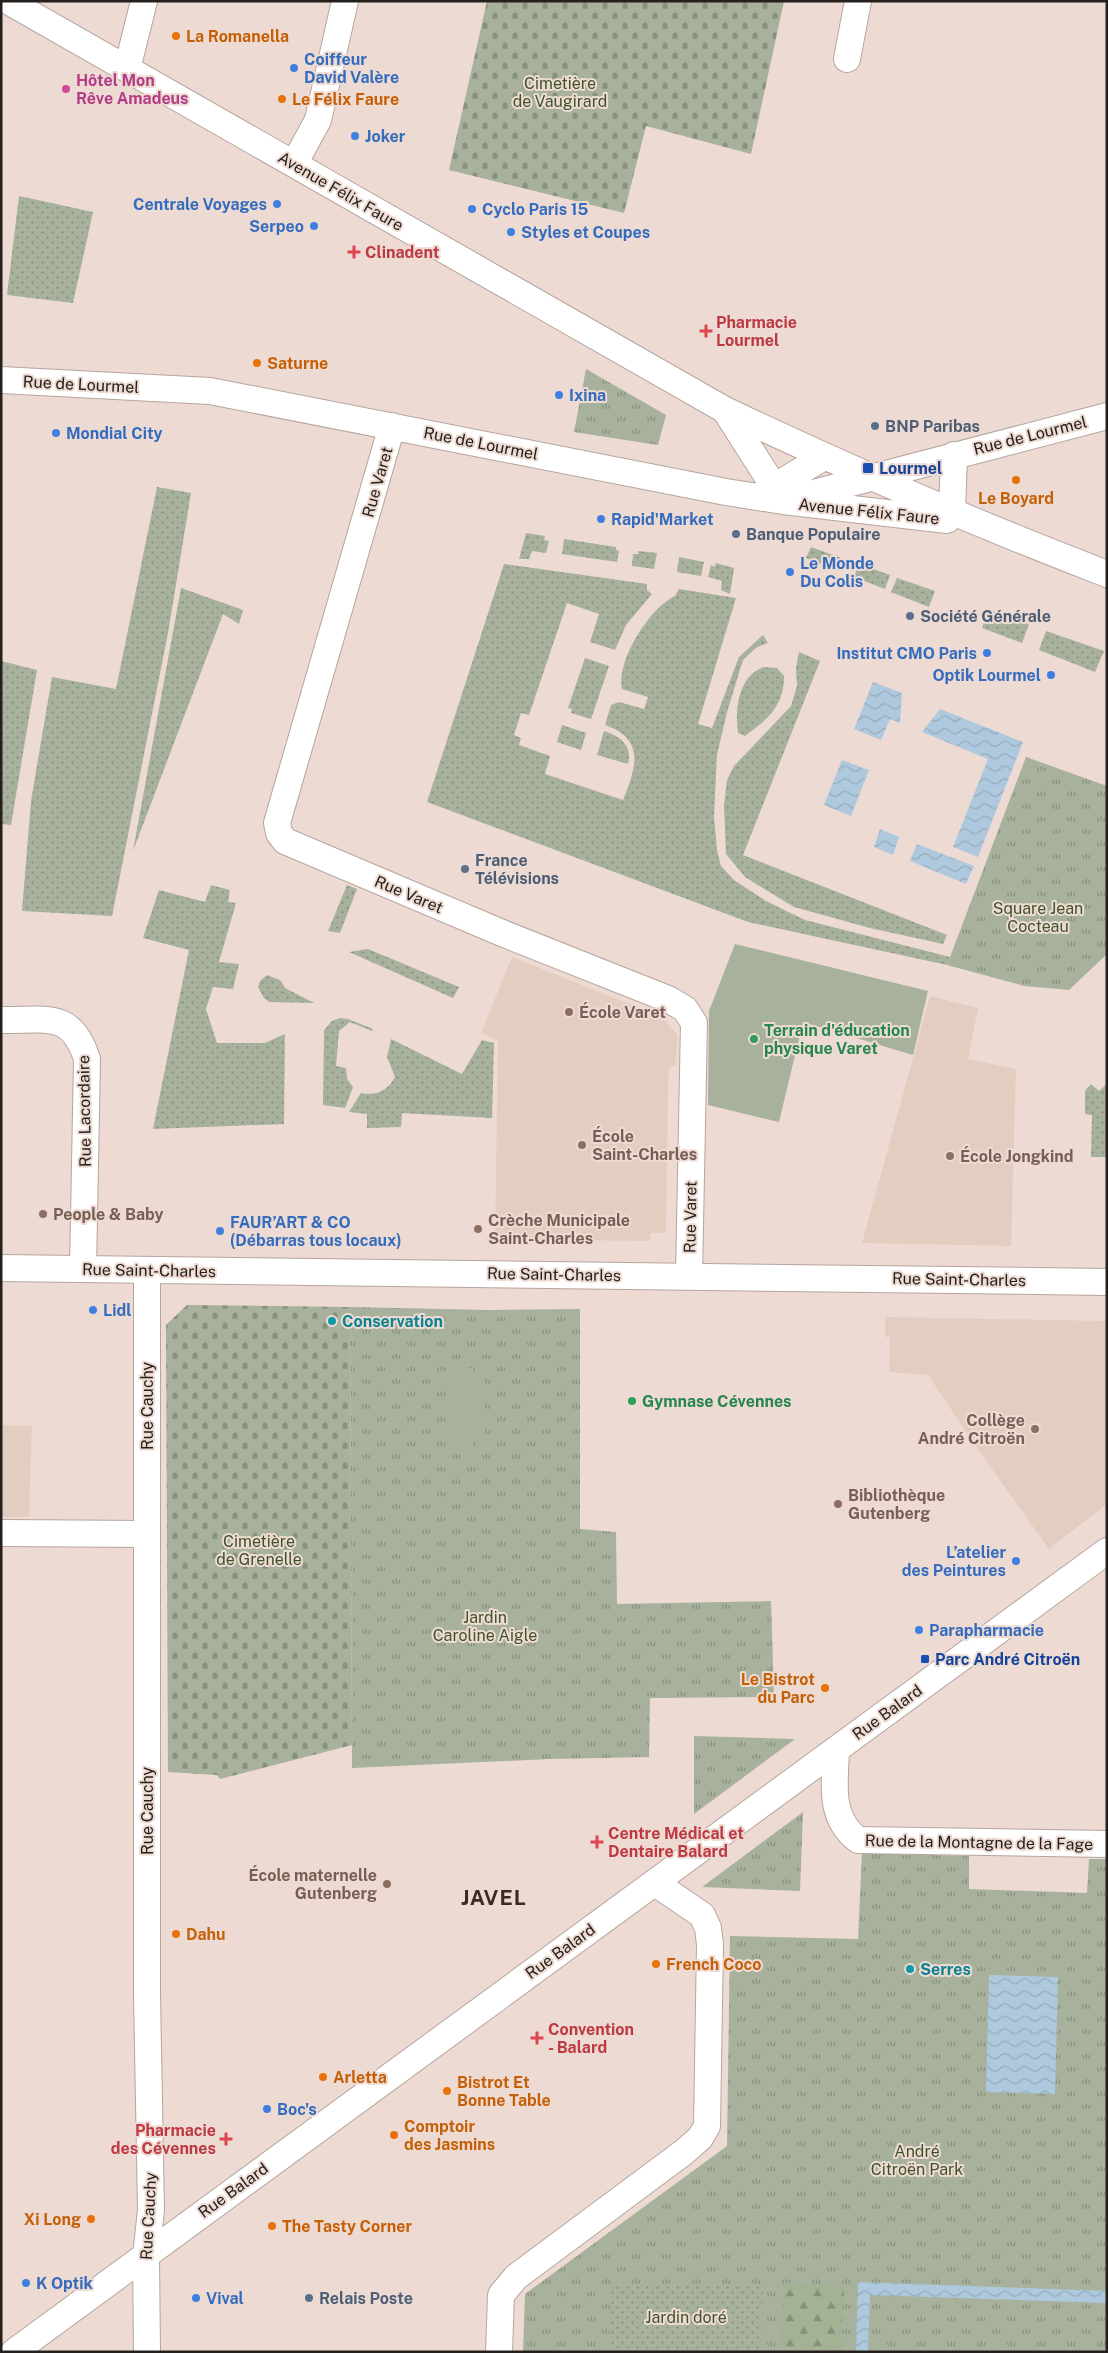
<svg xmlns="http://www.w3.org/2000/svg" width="1108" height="2353" font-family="'Public Sans',sans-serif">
	<defs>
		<pattern id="grass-tufts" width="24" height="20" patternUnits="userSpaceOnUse" patternTransform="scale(1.25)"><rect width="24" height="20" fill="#a7b19b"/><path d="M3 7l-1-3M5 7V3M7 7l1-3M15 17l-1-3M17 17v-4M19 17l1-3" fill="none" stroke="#88907e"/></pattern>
		<pattern id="forest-firs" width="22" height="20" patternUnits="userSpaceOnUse" patternTransform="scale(1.25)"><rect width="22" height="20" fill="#a3b195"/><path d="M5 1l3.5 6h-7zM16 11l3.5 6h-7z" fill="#859079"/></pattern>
		<pattern id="cemetery-stones" width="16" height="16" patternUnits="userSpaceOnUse" patternTransform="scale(1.25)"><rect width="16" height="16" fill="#a7b19b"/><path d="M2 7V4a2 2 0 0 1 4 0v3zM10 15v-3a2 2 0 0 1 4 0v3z" fill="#88907e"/></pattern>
		<pattern id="garden-dots" width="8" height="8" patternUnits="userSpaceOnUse" patternTransform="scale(1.25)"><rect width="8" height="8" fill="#a7b19b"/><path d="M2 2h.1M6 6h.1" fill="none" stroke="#88907e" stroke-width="1.8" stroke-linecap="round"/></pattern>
		<pattern id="water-waves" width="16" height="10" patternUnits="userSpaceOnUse" patternTransform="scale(1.25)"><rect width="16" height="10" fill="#aec8de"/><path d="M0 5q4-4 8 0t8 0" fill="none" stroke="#96acbe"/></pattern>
	</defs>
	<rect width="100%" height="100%" fill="#eddbd3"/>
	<path fill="#e2cdc0" d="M 512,957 L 662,1017 L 678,1036 L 675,1066 L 670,1066 L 668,1085 L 666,1233 L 651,1233 L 650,1241 L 495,1239 L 498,1041 L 481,1033 Z
		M 930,996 L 978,1008 L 968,1059 L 1016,1069 L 1011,1246 L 862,1243 Z
		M 885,1317 L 1107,1321 L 1107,1504 L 1049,1549 L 977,1448 L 928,1375 L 889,1372 L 890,1337 L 885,1337 Z
		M 1,1425 L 32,1426 L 29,1517 L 1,1517 Z"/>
	<path fill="url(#grass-tufts)" d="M 586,369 L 666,415 L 658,445 L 574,432 Z
		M 1026,757 L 1107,786 L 1107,954 L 1069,990 L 1024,986 L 947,965 Z
		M 350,1307 L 488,1310 L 580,1309 L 580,1529 L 616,1532 L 617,1604 L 771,1601 L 774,1697 L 650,1698 L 649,1757 L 550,1759 L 352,1768 Z
		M 694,1736 L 795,1739 L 694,1814 Z
		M 803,1812 L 800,1891 L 702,1887 Z
		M 862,1853 L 969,1856 L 969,1889 L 1087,1893 L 1089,1859 L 1107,1859 L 1107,2352 L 523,2352 L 525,2294 L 727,2146 L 730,1936 L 858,1939 Z"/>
	<path fill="url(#forest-firs)" d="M 784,2283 L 844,2286 L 841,2351 L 781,2348 Z"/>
	<path fill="url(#cemetery-stones)" d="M 487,1 L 784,1 L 751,154 L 646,126 L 624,213 L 449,170 Z
		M 187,1305 L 350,1307 L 352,1745 L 220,1779 L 217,1775 L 168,1772 L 166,1325 Z"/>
	<path fill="url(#garden-dots)" d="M 19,196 L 93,212 L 73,303 L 7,295 Z
		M 157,487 L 191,493 L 168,633 L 112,916 L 22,911 L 31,801 L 52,677 L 116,689 Z
		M 526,533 L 545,536 L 544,540 L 549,541 L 546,553 L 532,551 L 529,559 L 519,559 Z
		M 564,539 L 616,547 L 616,550 L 619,551 L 617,562 L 562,554 Z
		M 811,547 L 841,558 L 837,570 L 806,558 Z
		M 638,551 L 657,553 L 654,569 L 632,566 L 633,554 L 638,554 Z
		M 679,557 L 704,562 L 701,576 L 677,572 Z
		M 716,563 L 734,568 L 730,594 L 721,590 L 722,581 L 708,577 L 711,565 L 715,567 Z
		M 504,564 L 647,584 L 647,590 L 652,594 L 626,625 L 615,650 L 590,642 L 599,614 L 567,603 L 529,715 L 521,713 L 514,735 L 521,738 L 519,745 L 550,756 L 545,774 L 623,800 C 636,768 646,739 605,725 L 611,705 L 619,702 L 644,709 L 648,697 L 622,689 C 616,661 650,607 675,596 L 679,589 L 736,598 L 698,724 L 712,728 L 739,657 L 763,635 L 768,643 L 757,647 L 743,660 L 727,712 L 717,755 L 714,816 L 717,850 L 721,866 L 734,880 L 766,901 L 805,920 L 950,957 L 947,965 L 748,922 L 427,802 Z
		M 859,564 L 890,575 L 885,589 L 854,577 Z
		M 897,578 L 935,591 L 929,607 L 891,592 Z
		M 181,588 L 243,610 L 239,624 L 223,614 L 133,851 Z
		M 989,610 L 1029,624 L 1022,643 L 982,628 Z
		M 1046,631 L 1104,651 L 1095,672 L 1039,650 Z
		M 799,652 L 820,661 L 743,855 L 947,935 L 943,944 L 870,928 L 794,907 L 745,877 L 726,854 L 724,806 L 727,780 L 734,766 L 791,706 L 797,686 L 796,668 Z
		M 585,658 L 609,666 L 591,719 L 571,713 L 572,709 L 568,708 Z
		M 1,661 L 37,670 L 11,825 L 1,824 Z
		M 764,667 L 777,668 L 784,676 C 784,706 768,719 745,736 L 738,733 C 735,709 738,676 764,667 Z
		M 562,725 L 586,733 L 581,750 L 557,742 Z
		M 604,731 C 620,736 633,746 628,764 L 597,755 Z
		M 211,885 L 230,890 L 228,902 L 236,903 L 219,962 L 239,964 L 233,989 L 213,987 L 206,1009 L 217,1043 L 265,1043 L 285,1034 L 284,1124 L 153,1129 L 189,950 L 143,938 L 159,890 L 205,902 Z
		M 347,885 L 357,889 L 340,933 L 328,931 Z
		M 368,949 L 459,987 L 453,998 L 349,952 Z
		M 267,975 L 280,980 L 285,988 L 314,1003 L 269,1002 L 264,998 L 258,987 L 260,981 Z
		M 340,1018 L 348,1019 L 373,1029 L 372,1031 L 350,1022 L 339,1031 L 336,1066 L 346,1068 L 347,1079 L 353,1087 L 345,1108 L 323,1105 L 324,1030 L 332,1021 Z
		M 391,1039 L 462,1074 L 482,1040 L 494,1043 L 492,1118 L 402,1113 L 401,1127 L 367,1128 L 367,1114 L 349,1112 L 361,1093 C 377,1096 387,1091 395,1077 L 387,1057 Z
		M 1091,1084 L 1099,1091 L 1107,1084 L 1107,1157 L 1091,1157 L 1092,1115 L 1085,1114 L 1085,1091 Z
		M 611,2283 L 763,2286 L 761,2351 L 609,2348 Z"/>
	<path fill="#a7b19b" d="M 735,944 L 928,991 L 913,1055 L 803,1022 L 779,1122 L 708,1105 L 709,1011 Z
		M 459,1368 L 472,1368 L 472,1375 L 485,1376 L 485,1441 L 472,1441 L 472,1449 L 457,1449 L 457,1441 L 445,1441 L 446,1375 L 458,1375 Z"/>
	<path fill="url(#water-waves)" d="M 873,682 L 902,693 L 900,723 L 890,719 L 881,740 L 854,729 Z
		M 940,709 L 1023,742 L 978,857 L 953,847 L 988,759 L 922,732 Z
		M 842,760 L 869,770 L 851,816 L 824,805 Z
		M 880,829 L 899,837 L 893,855 L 874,847 Z
		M 917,844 L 974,866 L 966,884 L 910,861 Z
		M 989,1975 L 1058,1977 L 1055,2094 L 986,2092 Z
		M 858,2282 L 1107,2291 L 1107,2303 L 870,2295 L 868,2352 L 856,2352 Z"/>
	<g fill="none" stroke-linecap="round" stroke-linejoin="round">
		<g stroke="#b6a59d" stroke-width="28">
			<path id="minor" d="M 8,1 L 725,410 C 851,470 977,524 1107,574
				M 847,59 L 858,1
				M 127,69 L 144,1
				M 294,164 L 318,120 L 345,1
				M 1,380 L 210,391 L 726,492 L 783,501 L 947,520
				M 725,410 L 783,501
				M 392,426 L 277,823 L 279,833 L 285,841 L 502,933 L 668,999 L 685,1009 L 694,1023 L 689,1276
				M 798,497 L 1107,416
				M 783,501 L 787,479 L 824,457
				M 952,513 L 954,455
				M 1,1020 C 45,1021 71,1009 87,1059 L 83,1269
				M 1,1268 L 1107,1282
				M 1,1533 L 147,1534
				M 836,1750 C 835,1783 828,1817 858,1840 L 1107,1844
				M 14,2352 L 1107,1551
				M 147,2352 L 146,2256 L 151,2210 L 147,1994 L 147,1270
				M 499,2352 L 501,2295 L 516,2277 L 684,2152 L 700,2138 L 707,2126 L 710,1944 L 708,1928 L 702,1915 L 655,1883"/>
		</g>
		<use href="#minor" stroke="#fff" stroke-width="26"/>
	</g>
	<g fill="#e8710a" stroke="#eddbd3" stroke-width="2">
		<circle cx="176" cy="36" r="5"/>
		<circle cx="282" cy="99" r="5"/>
		<circle cx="257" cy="363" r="5"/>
		<circle cx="1016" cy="480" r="5"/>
		<circle cx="825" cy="1688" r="5"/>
		<circle cx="176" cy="1934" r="5"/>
		<circle cx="656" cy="1964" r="5"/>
		<circle cx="323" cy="2077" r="5"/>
		<circle cx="447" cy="2091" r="5"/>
		<circle cx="394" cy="2135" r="5"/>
		<circle cx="91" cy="2219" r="5"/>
		<circle cx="272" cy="2226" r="5"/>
	</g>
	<g fill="#3f7fe0" stroke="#eddbd3" stroke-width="2">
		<circle cx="294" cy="68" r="5"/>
		<circle cx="355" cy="136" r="5"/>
		<circle cx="277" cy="204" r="5"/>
		<circle cx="472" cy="209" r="5"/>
		<circle cx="314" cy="226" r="5"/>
		<circle cx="511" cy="232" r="5"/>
		<circle cx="559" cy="395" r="5"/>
		<circle cx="56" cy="433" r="5"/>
		<circle cx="601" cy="519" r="5"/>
		<circle cx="790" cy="572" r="5"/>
		<circle cx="987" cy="653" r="5"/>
		<circle cx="1051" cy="675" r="5"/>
		<circle cx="220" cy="1231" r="5"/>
		<circle cx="93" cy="1310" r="5"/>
		<circle cx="1016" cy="1561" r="5"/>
		<circle cx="919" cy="1630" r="5"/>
		<circle cx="267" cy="2109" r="5"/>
		<circle cx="26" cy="2283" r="5"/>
		<circle cx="196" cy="2298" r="5"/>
	</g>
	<circle fill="#d1479c" stroke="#eddbd3" stroke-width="2" cx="66" cy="89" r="5"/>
	<g fill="#e0444e" stroke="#eddbd3" stroke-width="2">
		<path d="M351.5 244.5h5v5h5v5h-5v5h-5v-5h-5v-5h5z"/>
		<path d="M703.5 323.5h5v5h5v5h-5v5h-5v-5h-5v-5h5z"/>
		<path d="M594.5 1834.5h5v5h5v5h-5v5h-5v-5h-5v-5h5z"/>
		<path d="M534.5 2030.5h5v5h5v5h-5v5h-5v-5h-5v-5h5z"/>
		<path d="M223.5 2131.5h5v5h5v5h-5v5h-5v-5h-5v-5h5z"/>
	</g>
	<g fill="#5c6f8a" stroke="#eddbd3" stroke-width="2">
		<circle cx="875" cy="426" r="5"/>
		<circle cx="736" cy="534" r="5"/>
		<circle cx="910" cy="616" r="5"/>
		<circle cx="465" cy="869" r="5"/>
		<circle cx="309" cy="2298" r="5"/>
	</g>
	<g fill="#1a4fb4" stroke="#eddbd3" stroke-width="2">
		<rect x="862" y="462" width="12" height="12" rx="2.5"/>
		<rect x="920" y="1654" width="10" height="10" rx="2.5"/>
	</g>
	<g fill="#8d6e63" stroke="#eddbd3" stroke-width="2">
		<circle cx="569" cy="1012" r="5"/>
		<circle cx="582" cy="1145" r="5"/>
		<circle cx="950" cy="1156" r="5"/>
		<circle cx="43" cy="1214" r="5"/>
		<circle cx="478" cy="1229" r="5"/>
		<circle cx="1035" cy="1429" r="5"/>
		<circle cx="838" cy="1504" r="5"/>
		<circle cx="387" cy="1884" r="5"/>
	</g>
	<g fill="#2e9e5b" stroke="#eddbd3" stroke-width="2">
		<circle cx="754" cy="1039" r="5"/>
		<circle cx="632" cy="1401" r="5"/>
	</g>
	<g fill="#0f9aa8" stroke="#eddbd3" stroke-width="2">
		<circle cx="332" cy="1321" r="5"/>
		<circle cx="910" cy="1969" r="5"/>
	</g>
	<g text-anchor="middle" stroke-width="4" stroke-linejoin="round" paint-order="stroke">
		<g font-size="16" font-weight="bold" fill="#c56008" stroke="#eddbd3" text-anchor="start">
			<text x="186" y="42">La Romanella</text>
			<text x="292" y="105">Le Félix Faure</text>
			<text x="267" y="369">Saturne</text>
			<text x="1016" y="504" text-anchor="middle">Le Boyard</text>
			<text x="815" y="1685" text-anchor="end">Le Bistrot<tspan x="815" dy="18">du Parc</tspan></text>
			<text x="186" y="1940">Dahu</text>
			<text x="666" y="1970">French Coco</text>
			<text x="333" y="2083">Arletta</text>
			<text x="457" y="2088">Bistrot Et<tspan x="457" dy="18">Bonne Table</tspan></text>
			<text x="404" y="2132">Comptoir<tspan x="404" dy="18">des Jasmins</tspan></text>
			<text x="81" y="2225" text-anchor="end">Xi Long</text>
			<text x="282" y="2232">The Tasty Corner</text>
		</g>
		<g font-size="16" font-weight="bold" fill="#366cbe" stroke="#eddbd3" text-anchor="start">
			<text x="304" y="65">Coiffeur<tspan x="304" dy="18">David Valère</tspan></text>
			<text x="365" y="142">Joker</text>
			<text x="267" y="210" text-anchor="end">Centrale Voyages</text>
			<text x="482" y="215">Cyclo Paris 15</text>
			<text x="304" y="232" text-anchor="end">Serpeo</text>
			<text x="521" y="238">Styles et Coupes</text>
			<text x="569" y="401">Ixina</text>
			<text x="66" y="439">Mondial City</text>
			<text x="611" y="525">Rapid'Market</text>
			<text x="800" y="569">Le Monde<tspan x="800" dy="18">Du Colis</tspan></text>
			<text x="977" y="659" text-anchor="end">Institut CMO Paris</text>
			<text x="1041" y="681" text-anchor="end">Optik Lourmel</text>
			<text x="230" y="1228">FAUR’ART &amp; CO<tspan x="230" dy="18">(Débarras tous locaux)</tspan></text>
			<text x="103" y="1316">Lidl</text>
			<text x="1006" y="1558" text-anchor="end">L’atelier<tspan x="1006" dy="18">des Peintures</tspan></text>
			<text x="929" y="1636">Parapharmacie</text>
			<text x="277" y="2115">Boc's</text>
			<text x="36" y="2289">K Optik</text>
			<text x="206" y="2304">Vival</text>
		</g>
		<g font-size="16" font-weight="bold" fill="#b23c85" stroke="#eddbd3" text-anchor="start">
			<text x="76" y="86">Hôtel Mon<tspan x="76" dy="18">Rêve Amadeus</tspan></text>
		</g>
		<g font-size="16" fill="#3f5327" stroke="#eddbd3">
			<text x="560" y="89">Cimetière<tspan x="560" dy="18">de Vaugirard</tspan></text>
			<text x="1038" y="914">Square Jean<tspan x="1038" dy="18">Cocteau</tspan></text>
			<text x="259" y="1547">Cimetière<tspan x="259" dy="18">de Grenelle</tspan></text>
			<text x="485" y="1623">Jardin<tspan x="485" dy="18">Caroline Aigle</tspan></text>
			<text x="917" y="2157">André<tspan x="917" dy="18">Citroën Park</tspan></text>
			<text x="686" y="2323">Jardin doré</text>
		</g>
		<g font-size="16" fill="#26201d" stroke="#eddbd3">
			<text transform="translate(341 191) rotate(30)" y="6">Avenue Félix Faure</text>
			<text transform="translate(81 384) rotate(3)" y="6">Rue de Lourmel</text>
			<text transform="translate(1030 435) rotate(-14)" y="6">Rue de Lourmel</text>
			<text transform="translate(481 443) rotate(11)" y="6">Rue de Lourmel</text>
			<text transform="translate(377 482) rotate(-74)" y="6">Rue Varet</text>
			<text transform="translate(869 511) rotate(6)" y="6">Avenue Félix Faure</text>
			<text transform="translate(409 894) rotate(23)" y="6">Rue Varet</text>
			<text transform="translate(84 1111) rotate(-91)" y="6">Rue Lacordaire</text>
			<text transform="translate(690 1217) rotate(-89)" y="6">Rue Varet</text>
			<text transform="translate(149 1270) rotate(1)" y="6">Rue Saint-Charles</text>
			<text transform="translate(554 1274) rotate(1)" y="6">Rue Saint-Charles</text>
			<text transform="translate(959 1279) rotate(1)" y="6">Rue Saint-Charles</text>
			<text transform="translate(147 1406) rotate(-90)" y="6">Rue Cauchy</text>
			<text transform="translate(887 1712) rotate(-36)" y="6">Rue Balard</text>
			<text transform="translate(147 1811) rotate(-90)" y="6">Rue Cauchy</text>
			<text transform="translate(979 1842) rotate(1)" y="6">Rue de la Montagne de la Fage</text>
			<text transform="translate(560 1951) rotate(-36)" y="6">Rue Balard</text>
			<text transform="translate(233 2190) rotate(-36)" y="6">Rue Balard</text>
			<text transform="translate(148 2216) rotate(-87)" y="6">Rue Cauchy</text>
		</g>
		<g font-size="16" font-weight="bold" fill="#be3a42" stroke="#eddbd3" text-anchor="start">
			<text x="365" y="258">Clinadent</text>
			<text x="716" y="328">Pharmacie<tspan x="716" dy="18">Lourmel</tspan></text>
			<text x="608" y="1839">Centre Médical et<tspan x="608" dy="18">Dentaire Balard</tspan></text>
			<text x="548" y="2035">Convention<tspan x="548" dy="18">- Balard</tspan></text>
			<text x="216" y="2136" text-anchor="end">Pharmacie<tspan x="216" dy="18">des Cévennes</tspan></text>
		</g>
		<g font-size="16" font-weight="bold" fill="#4e5e75" stroke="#eddbd3" text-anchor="start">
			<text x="885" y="432">BNP Paribas</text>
			<text x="746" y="540">Banque Populaire</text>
			<text x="920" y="622">Société Générale</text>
			<text x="475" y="866">France<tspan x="475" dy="18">Télévisions</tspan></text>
			<text x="319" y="2304">Relais Poste</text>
		</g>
		<g font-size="16" font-weight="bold" fill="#164399" stroke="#eddbd3" text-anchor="start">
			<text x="879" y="474">Lourmel</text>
			<text x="935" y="1665">Parc André Citroën</text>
		</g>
		<g font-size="16" font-weight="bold" fill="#785e54" stroke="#eddbd3" text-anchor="start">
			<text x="579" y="1018">École Varet</text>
			<text x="592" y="1142">École<tspan x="592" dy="18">Saint-Charles</tspan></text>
			<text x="960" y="1162">École Jongkind</text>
			<text x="53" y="1220">People &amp; Baby</text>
			<text x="488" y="1226">Crèche Municipale<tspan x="488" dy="18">Saint-Charles</tspan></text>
			<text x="1025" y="1426" text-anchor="end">Collège<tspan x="1025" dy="18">André Citroën</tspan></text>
			<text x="848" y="1501">Bibliothèque<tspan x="848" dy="18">Gutenberg</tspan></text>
			<text x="377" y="1881" text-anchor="end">École maternelle<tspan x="377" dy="18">Gutenberg</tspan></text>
		</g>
		<g font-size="16" font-weight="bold" fill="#27864d" stroke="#eddbd3" text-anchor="start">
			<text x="764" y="1036">Terrain d'éducation<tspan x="764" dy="18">physique Varet</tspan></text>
			<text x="642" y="1407">Gymnase Cévennes</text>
		</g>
		<g font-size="16" font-weight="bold" fill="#0d838f" stroke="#eddbd3" text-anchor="start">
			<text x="342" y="1327">Conservation</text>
			<text x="920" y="1975">Serres</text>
		</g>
		<g font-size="21" font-weight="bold" letter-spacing="1" fill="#382b25" stroke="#eddbd3">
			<text x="494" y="1905">JAVEL</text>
		</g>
	</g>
	<rect width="1108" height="2353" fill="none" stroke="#26201d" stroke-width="5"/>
</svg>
